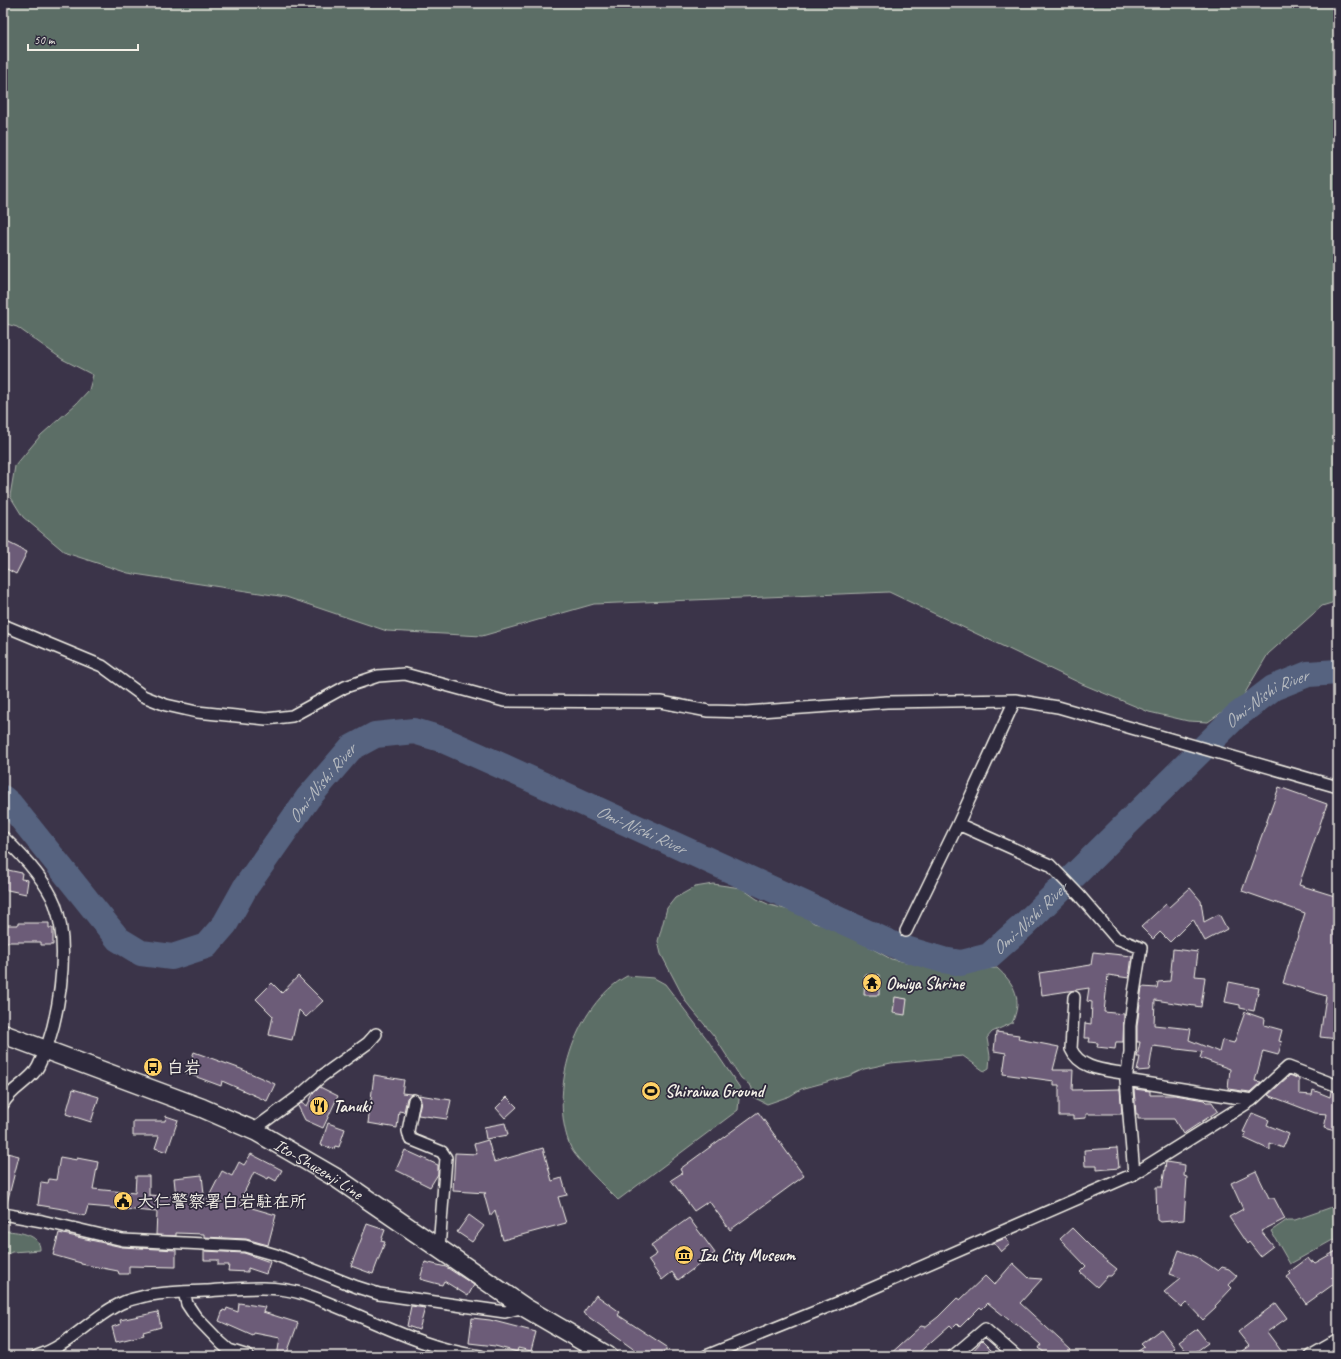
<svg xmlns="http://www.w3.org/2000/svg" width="1341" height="1359" font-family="Caveat,'Klee One',sans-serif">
	<rect width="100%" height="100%" fill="#3b3449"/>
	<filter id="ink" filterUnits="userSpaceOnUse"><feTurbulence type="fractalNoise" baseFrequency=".025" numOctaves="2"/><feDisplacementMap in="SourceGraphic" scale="8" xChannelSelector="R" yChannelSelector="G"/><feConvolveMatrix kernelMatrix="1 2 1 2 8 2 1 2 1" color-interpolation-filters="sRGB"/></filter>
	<g filter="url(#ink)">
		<path fill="#5c6e66" stroke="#a8b0a7" d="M 3,3 L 1338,3 L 1338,601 L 1322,606 L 1268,654 L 1242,698 L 1208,722 L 1188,721 L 1149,712 L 1082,684 L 889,592 L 594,604 L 482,636 L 387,631 L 286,597 L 128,573 L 66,553 L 23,517 L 10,496 L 15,466 L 41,435 L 76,404 L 89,390 L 93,375 L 62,359 L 17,327 L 3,323 Z
			M 713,884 L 741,888 L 757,899 L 770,905 L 800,913 L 814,923 L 847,931 L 862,943 L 891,959 L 951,971 L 997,968 C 1015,984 1023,999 1012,1023 L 992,1032 L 987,1038 L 990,1056 L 989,1068 L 984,1071 L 963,1056 L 891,1063 L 864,1069 L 849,1076 L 801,1089 L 790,1096 L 767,1104 L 755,1098 L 751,1086 L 741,1078 L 714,1036 L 686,1002 L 661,954 L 658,941 L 667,908 L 675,898 L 695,887 Z
			M 627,976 L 654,978 L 665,984 L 707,1039 L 740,1088 L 738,1110 L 618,1200 C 607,1189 576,1159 571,1148 C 547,1093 574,1005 627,976 Z
			M 1332,1207 L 1338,1218 L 1338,1237 L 1290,1264 L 1271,1231 L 1287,1220 L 1295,1220 Z
			M 3,1231 C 16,1231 41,1234 40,1250 L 12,1252 L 3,1256 Z"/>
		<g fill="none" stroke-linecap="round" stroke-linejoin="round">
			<path stroke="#566480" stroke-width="26" id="s1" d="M 3,798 L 10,804 L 118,939 L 141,953 L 172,957 L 206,946 L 225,924 L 245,888 L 308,798 L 351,748 L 375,735 L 414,731 L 441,739 L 504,767 L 899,947 L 943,960 L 961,963 L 989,956 L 1024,925 L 1235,717 L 1273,688 L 1308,674 L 1338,672"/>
		</g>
		<path fill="#6c5c78" stroke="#f4f1e8" d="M 3,540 L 27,552 L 16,574 L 3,567 Z
			M 1279,787 L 1327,804 L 1299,885 L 1338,897 L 1338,1039 L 1320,1037 L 1326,996 L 1283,983 L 1305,913 L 1242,891 Z
			M 3,869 L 22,873 L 21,879 L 28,880 L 26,894 L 3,889 Z
			M 1190,888 L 1201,901 L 1204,922 L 1219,914 L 1227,929 L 1205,941 L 1193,919 L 1170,942 L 1160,932 L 1153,939 L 1141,927 L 1166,904 L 1169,907 Z
			M 18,923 L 49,923 L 49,928 L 53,928 L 53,945 L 41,945 L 41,942 L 3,942 L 3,925 L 18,925 Z
			M 1173,949 L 1198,952 L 1195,976 L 1205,977 L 1201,1007 L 1155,1000 L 1154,1025 L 1191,1029 L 1189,1040 L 1219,1052 L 1222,1040 L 1234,1043 L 1245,1012 L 1265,1019 L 1264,1025 L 1282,1030 L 1279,1041 L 1282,1042 L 1278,1055 L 1263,1051 L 1255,1081 L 1261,1082 L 1250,1092 L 1228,1089 L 1230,1069 L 1200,1058 L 1202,1052 L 1153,1046 L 1149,1070 L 1137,1071 L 1140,1057 L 1137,1057 L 1140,1042 L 1137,1042 L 1137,1026 L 1142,987 L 1157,988 L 1158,982 L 1170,981 Z
			M 1093,952 L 1132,956 L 1129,978 L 1108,975 L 1104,1012 L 1124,1014 L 1123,1042 L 1116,1042 L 1115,1049 L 1097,1047 L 1098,1043 L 1089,1042 L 1090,1038 L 1084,1038 L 1085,1023 L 1091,1024 L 1092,1002 L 1087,1001 L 1089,988 L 1042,995 L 1039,973 L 1091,965 Z
			M 865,975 L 879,975 L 879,995 L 864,995 Z
			M 298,976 L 323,1001 L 306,1017 L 299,1010 L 292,1040 L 269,1035 L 273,1016 L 256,999 L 272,983 L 282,993 Z
			M 1229,982 L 1259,988 L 1254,1011 L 1240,1008 L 1240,1005 L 1225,1002 Z
			M 895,997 L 907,999 L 905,1015 L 893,1013 Z
			M 996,1032 L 1019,1035 L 1018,1039 L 1059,1047 L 1053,1070 L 1073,1070 L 1072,1090 L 1120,1089 L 1122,1114 L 1086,1114 L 1086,1118 L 1073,1119 L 1073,1116 L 1059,1116 L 1059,1085 L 1054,1085 L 1054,1081 L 1003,1074 L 1006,1053 L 994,1051 Z
			M 194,1052 L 241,1069 L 275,1084 L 267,1101 L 222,1081 L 221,1086 L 186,1073 Z
			M 374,1075 L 404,1080 L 402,1093 L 411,1094 L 407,1098 L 404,1112 L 399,1111 L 397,1128 L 368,1123 Z
			M 1290,1075 L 1299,1079 L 1299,1094 L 1312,1095 L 1313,1090 L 1330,1097 L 1331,1091 L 1338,1093 L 1338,1132 L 1324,1128 L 1327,1114 L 1315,1113 L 1268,1095 Z
			M 320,1087 L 338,1096 L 323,1128 L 305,1120 L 298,1106 L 301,1103 L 307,1106 L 313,1094 Z
			M 73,1089 L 99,1097 L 91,1122 L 66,1114 Z
			M 1134,1089 L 1150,1091 L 1150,1095 L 1175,1095 L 1204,1100 L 1206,1102 L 1212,1102 L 1218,1111 L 1183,1134 L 1174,1119 L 1138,1119 L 1138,1114 L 1136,1114 Z
			M 419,1095 L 451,1100 L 447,1119 L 418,1115 L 421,1101 Z
			M 507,1097 L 517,1107 L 505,1118 L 496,1108 Z
			M 758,1112 L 804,1176 L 730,1230 L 709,1201 L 694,1211 L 671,1180 L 682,1173 L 680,1169 Z
			M 1252,1113 L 1269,1120 L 1267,1125 L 1289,1134 L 1283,1148 L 1270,1143 L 1270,1150 L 1244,1138 L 1246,1133 L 1243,1132 Z
			M 166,1116 L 178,1120 L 167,1152 L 155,1148 L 159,1136 L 133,1136 L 133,1121 L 165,1121 Z
			M 328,1123 L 345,1129 L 339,1147 L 335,1146 L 334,1149 L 321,1145 Z
			M 505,1123 L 508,1135 L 486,1139 L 484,1127 Z
			M 488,1140 L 494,1162 L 543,1148 L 552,1181 L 562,1178 L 567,1195 L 558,1197 L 566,1223 L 503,1240 L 495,1210 L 490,1216 L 484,1194 L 486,1193 L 453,1191 L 455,1153 L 477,1154 L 474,1144 Z
			M 1117,1148 L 1119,1168 L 1097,1170 L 1097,1166 L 1085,1166 L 1084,1150 Z
			M 405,1150 L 438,1165 L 438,1174 L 430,1187 L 396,1170 Z
			M 3,1152 L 19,1156 L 7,1203 L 3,1202 Z
			M 251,1154 L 282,1170 L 276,1181 L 269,1177 L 268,1179 L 254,1172 L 240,1201 L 252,1202 L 252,1208 L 276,1215 L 268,1245 L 246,1239 L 204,1237 L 204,1234 L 176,1233 L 176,1236 L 156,1235 L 157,1212 L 88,1206 L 85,1216 L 69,1212 L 69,1210 L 38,1205 L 41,1182 L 48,1183 L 49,1179 L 56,1180 L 60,1157 L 77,1160 L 77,1158 L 98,1162 L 93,1189 L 135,1193 L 136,1176 L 149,1176 L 149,1195 L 176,1197 L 174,1178 L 202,1175 L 205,1204 L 222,1171 L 232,1176 L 239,1162 L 244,1165 Z
			M 1166,1162 L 1185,1165 L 1184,1176 L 1187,1177 L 1184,1220 L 1160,1222 L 1157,1220 L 1156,1187 L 1162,1187 Z
			M 1256,1171 L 1269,1198 L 1274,1198 L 1285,1219 L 1261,1231 L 1273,1246 L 1260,1256 L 1249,1242 L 1247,1244 L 1229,1217 L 1243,1209 L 1231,1183 Z
			M 469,1215 L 484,1226 L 472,1242 L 457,1232 Z
			M 689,1218 L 715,1253 L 678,1280 L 672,1272 L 662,1280 L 648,1260 L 657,1254 L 651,1245 Z
			M 367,1224 L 385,1230 L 381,1241 L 385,1242 L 373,1274 L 351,1266 Z
			M 1072,1228 L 1097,1253 L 1117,1269 L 1111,1276 L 1107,1276 L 1097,1287 L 1080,1272 L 1086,1266 L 1060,1239 Z
			M 59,1233 L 122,1247 L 176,1250 L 176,1267 L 129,1266 L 129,1274 L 119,1274 L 118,1271 L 81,1264 L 81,1263 L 53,1255 Z
			M 1005,1238 L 1010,1244 L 1001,1252 L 994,1243 Z
			M 1179,1250 L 1197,1257 L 1218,1271 L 1222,1267 L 1229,1269 L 1237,1276 L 1229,1285 L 1232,1288 L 1215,1306 L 1216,1308 L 1203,1320 L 1186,1302 L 1181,1307 L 1164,1292 L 1181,1278 L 1170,1274 Z
			M 1338,1250 L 1338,1281 L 1306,1304 L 1287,1277 L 1291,1274 L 1289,1272 L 1308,1258 L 1311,1262 L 1313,1261 L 1315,1263 Z
			M 204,1251 L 244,1253 L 270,1262 L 266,1274 L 248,1268 L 248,1272 L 228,1271 L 229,1265 L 218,1265 L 218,1260 L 204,1260 Z
			M 425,1262 L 446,1267 L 474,1285 L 468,1296 L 444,1281 L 442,1285 L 420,1279 Z
			M 1013,1263 L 1029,1278 L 1042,1279 L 1020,1303 L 1071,1350 L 1065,1356 L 1048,1356 L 1039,1348 L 1041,1345 L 1016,1323 L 1014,1324 L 988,1303 L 982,1309 L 980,1307 L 960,1327 L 957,1324 L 953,1328 L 950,1325 L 915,1356 L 888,1356 L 921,1326 L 925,1327 L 938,1317 L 957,1298 L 960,1300 L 985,1276 L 994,1285 Z
			M 596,1295 L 620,1312 L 618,1315 L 667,1347 L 661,1356 L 643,1356 L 583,1313 Z
			M 239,1303 L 265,1307 L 263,1312 L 298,1323 L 286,1356 L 277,1356 L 280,1338 L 254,1333 L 253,1336 L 219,1321 L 223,1310 L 226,1311 L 227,1308 L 238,1312 Z
			M 1276,1303 L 1287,1318 L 1267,1332 L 1285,1356 L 1235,1356 L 1249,1346 L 1238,1332 Z
			M 411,1306 L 425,1308 L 419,1330 L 407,1326 Z
			M 158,1312 L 161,1327 L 143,1332 L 144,1335 L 116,1342 L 112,1327 L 121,1324 L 120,1320 Z
			M 472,1318 L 490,1320 L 536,1332 L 531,1351 L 518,1348 L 517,1352 L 495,1346 L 469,1343 Z
			M 1161,1329 L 1175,1348 L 1164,1356 L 1131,1356 L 1144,1347 L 1141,1344 Z
			M 1197,1329 L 1208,1343 L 1190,1356 L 1179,1342 Z
			M 982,1341 L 997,1356 L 968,1356 Z"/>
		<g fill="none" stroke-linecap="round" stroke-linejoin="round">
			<g stroke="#f4f1e8" stroke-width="14">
				<path id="street" d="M 3,625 L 102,666 L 143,696 L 166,705 L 197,712 L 266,719 L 292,716 L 345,687 L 378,676 L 405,674 L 504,701 L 661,702 L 708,711 L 746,712 L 887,702 L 1015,700 L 1058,707 L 1338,787
					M 958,824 L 1050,865 L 1079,895 L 1116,938 L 1141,948 L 1134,993 L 1130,1026 L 1130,1052 L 1126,1080 L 1134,1174
					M 3,837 C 22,855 45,879 55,904 C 71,948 59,1026 38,1067 C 31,1081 11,1088 3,1104
					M 906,931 L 958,824 L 1015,700
					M 1074,997 L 1071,1049 C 1080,1070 1107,1070 1127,1074
					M 1126,1080 L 1252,1100
					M 414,1100 L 408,1131 L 410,1139 L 442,1152 L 446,1158 L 439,1248
					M 253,1130 L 298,1097 L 322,1076 L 368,1043 L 376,1034
					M 3,1214 L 42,1221 L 123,1240 L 245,1246 L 276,1255 L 357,1287 L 379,1294 L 505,1312 L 524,1307
					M 184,1292 L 187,1304 L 195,1316 L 221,1343 L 229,1350 L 248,1356
					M 37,1356 C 70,1346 93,1315 124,1302 C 130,1299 138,1298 145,1296 C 164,1292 185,1292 205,1291 C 237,1289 272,1284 304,1294 C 363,1314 417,1348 480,1356
					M 706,1356 L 857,1295 L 1134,1174 L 1252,1100 L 1288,1067 L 1338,1086
					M 953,1356 L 985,1329 L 1016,1356
					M 1310,1356 L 1338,1340"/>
			</g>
			<g stroke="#f4f1e8" stroke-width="21">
				<g id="primary">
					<path id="s2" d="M 3,1034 L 202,1108 L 257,1132 L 338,1179 L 524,1307 L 608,1356"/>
				</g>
			</g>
			<use href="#street" stroke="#2f2a3d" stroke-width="11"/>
			<use href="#primary" stroke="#2f2a3d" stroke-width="18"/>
		</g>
	</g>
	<defs>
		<g id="temple-disc" transform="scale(1)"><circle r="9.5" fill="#ffd166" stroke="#2f2a3d"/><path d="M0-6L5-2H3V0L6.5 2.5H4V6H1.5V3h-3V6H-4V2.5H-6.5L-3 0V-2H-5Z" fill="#111"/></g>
		<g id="bus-disc" transform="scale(1)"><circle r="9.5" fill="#ffd166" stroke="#2f2a3d"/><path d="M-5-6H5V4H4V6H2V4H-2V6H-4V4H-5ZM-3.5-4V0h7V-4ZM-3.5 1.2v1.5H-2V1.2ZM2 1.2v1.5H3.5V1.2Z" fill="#111"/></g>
		<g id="stadium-disc" transform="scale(1)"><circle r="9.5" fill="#ffd166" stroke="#2f2a3d"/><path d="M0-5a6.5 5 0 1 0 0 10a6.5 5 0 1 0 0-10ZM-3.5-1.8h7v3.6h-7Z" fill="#111"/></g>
		<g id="restaurant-disc" transform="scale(1)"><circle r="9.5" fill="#ffd166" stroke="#2f2a3d"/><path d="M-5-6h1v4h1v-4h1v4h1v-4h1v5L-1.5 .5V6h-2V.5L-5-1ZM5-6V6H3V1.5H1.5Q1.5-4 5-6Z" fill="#111"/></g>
		<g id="civic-disc" transform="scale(1)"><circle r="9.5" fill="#ffd166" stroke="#2f2a3d"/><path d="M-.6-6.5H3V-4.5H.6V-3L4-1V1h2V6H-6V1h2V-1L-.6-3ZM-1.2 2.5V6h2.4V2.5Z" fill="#111"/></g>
		<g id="museum-disc" transform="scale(1)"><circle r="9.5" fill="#ffd166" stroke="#2f2a3d"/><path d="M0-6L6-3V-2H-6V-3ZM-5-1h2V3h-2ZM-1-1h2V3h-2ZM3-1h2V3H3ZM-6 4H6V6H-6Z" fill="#111"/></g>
	</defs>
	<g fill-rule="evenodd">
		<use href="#temple-disc" x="872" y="983"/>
		<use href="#bus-disc" x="153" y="1067"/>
		<use href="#stadium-disc" x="651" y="1091"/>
		<use href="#restaurant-disc" x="319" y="1106"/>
		<use href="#civic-disc" x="123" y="1201"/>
		<use href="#museum-disc" x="684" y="1255"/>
	</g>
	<g text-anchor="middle" stroke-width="3.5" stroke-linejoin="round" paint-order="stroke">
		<g font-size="17" font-weight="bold" fill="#f4f1e8" stroke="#2f2a3d" text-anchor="start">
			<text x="886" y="989">Omiya Shrine</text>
			<text x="167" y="1073">白岩</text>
			<text x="665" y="1097">Shiraiwa Ground</text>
			<text x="333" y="1112">Tanuki</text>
			<text x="137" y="1207">大仁警察署白岩駐在所</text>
			<text x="698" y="1261">Izu City Museum</text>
		</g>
		<g font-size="17" fill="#f4f1e8" stroke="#2f2a3d">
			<text dy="6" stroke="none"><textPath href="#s2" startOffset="344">Ito-Shuzenji Line</textPath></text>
		</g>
		<g font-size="18" font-style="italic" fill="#b5b9be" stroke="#2f2a3d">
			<text dy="6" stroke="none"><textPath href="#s1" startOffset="1592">Omi-Nishi River</textPath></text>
			<text dy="6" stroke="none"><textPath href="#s1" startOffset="476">Omi-Nishi River</textPath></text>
			<text dy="6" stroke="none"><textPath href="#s1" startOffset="836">Omi-Nishi River</textPath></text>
			<text dy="6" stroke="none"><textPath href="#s1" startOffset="1268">Omi-Nishi River</textPath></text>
		</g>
	</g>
	<rect width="1341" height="1359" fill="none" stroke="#2f2a3d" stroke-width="16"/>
	<rect x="8" y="8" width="1325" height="1343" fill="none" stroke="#f4f1e8" stroke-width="1.5" filter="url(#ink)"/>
	<path d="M28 44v6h110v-6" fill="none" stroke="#f4f1e8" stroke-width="2"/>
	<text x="34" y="44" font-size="12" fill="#f4f1e8" stroke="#2f2a3d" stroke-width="3" paint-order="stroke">50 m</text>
</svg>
